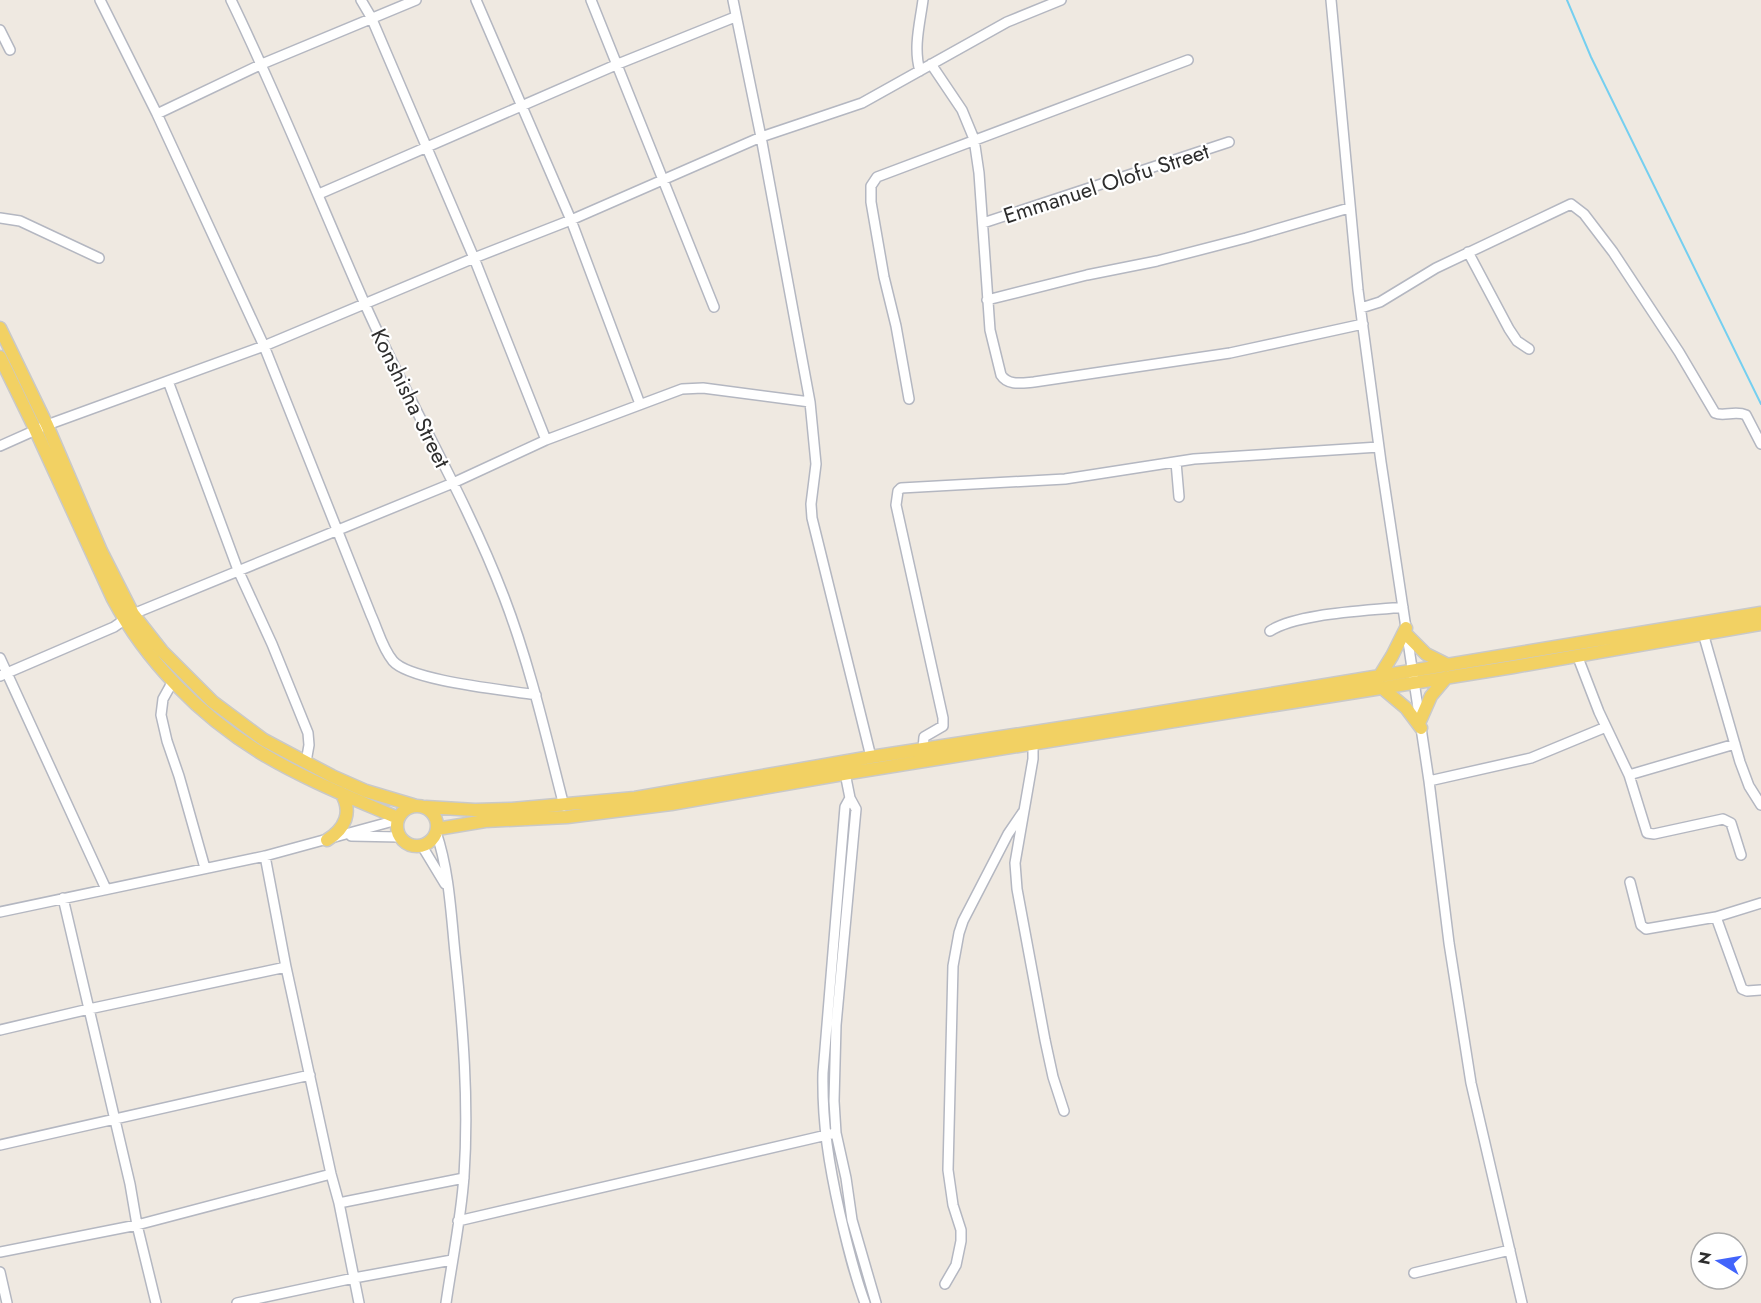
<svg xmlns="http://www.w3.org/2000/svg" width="1761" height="1303" font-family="Jost,sans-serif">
	<rect width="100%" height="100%" fill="#efe9e1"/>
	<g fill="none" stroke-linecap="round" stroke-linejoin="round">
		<path stroke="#75cff0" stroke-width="2" d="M 1567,0 L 1591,57 L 1761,404"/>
		<g stroke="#b4b7c1" stroke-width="12">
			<path id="minor" d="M 100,0 L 157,114 L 264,346 L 371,615 C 378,630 382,648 393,661 C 410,681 507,690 536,695
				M 231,0 C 279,99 320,202 364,302 C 408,402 465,495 504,597 C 530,665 546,736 564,806
				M 361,0 L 371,17 L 474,258 L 546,440
				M 476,0 L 571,220 L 640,404
				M 591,0 L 714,307
				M 733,0 L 761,137 L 810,402 L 816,464 L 811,504 L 812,518 L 871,757
				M 1331,0 L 1358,290 L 1381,462 L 1429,781 L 1449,943 L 1471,1083 L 1522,1303
				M 0,30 L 10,50
				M 931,64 L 962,110 L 974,139 L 979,173 L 990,330 L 1001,375 C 1008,386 1022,383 1034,382 L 1230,353 L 1363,324
				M 920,71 C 913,48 920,23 923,0
				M 157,114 L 262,64 L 416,0
				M 319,194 L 618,64 L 735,17
				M 0,218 L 20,221 L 99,258
				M 983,223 L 1229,142
				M 1468,252 L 1509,329 L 1517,341 L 1529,349
				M 987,300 L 1087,275 L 1157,261 L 1246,238 L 1349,208
				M 1361,308 L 1380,302 L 1436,268 L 1571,204 L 1584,214 L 1613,252 L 1679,352 L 1715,413 C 1724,417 1735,410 1746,415 L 1761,444
				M 168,381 L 238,570 L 272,644 L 308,733 L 309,745 L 306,762
				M 909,399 L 896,326 L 884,277 L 871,202 L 871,186 L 877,177 L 1188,60
				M 0,446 L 47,425 L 264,346 L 474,258 L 571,220 L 761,137 L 862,103 L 1007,22 L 1061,0
				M 1176,462 L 1179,497
				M 133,614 L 453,483 L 546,440 L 682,389 L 703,388 L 810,402
				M 1270,631 C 1297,613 1368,611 1403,607
				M 1703,633 L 1740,762 L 1749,786 L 1761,805
				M 1577,655 L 1599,712 L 1629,775 L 1647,833 L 1654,834 L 1723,819 L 1731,823 L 1741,855
				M 0,658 L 106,889
				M 0,676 L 114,627 L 124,620
				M 173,681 L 163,699 L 161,715 L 167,741 L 179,776 L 205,868
				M 1033,739 L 1033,759 L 1015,863 L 1017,889 L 1045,1040 L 1053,1077 L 1064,1111
				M 923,749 L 924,737 L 943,726 L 943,718 L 896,505 L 898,491 L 901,488 L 1065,479 L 1194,459 L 1379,447
				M 844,768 L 850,798 L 856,809 L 836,1025 L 834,1101 L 836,1133 L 846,1178 L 852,1220 L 876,1303
				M 1629,775 L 1735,744
				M 1429,781 L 1531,758 L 1606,727
				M 850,798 L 845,807 L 823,1073 C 822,1123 829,1165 840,1214 C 847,1244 854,1274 865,1303
				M 436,832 C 449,870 451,913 455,953 C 463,1027 469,1102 464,1176 C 461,1219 452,1261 446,1303
				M 351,836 L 400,837
				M 422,846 L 445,884
				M 265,856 L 286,967 L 331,1174 L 339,1203 L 359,1303
				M 1630,882 L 1641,925 L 1646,929 L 1716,917
				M 63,898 L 130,1184 L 137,1225 L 156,1303
				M 1761,903 L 1716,917 L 1742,989 L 1747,991 L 1761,990
				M 0,912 L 265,856 L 397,820
				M 0,1030 L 89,1009 L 286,967
				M 0,1145 L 310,1075
				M 339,1203 L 464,1178
				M 458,1221 L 831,1134
				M 0,1252 L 137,1225 L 331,1174
				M 0,1272 L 7,1303
				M 1414,1273 L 1510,1250
				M 945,1284 L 956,1265 L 961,1241 L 961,1230 L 953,1205 L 948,1170 L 953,966 L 959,933 L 963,921 L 1008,834 L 1023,812
				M 237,1303 L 354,1278 L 452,1260"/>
		</g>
		<g stroke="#c9c9c9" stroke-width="15">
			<path id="major" d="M 0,328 L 47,425 L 101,551 L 133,614 L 162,651 L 213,702 L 264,740 L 332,776 L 366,791 L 413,805
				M 0,357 L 35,429 L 113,599 C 146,661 200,716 261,753 C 304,779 352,798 398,818
				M 1406,634 L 1426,654 L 1448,665
				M 1379,677 L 1392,656 L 1406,628
				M 1381,687 L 1406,708 L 1421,728
				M 1420,721 L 1431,696 L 1447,677
				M397 826a20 20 0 1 1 40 0a20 20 0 1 1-40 0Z
				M 426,807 L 475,810 L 512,809 L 635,798 L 871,757 L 1125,718 L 1761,613
				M 437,829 L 485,821 L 567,817 L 671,804 L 849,773 L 1513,667 L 1761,624
				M 327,840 C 345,829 353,812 341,793"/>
		</g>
		<use href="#minor" stroke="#fff" stroke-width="9"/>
		<use href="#major" stroke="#f2d163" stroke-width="12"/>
	</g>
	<g text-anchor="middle" stroke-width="4.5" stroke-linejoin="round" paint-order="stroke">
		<g font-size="22" fill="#2e2e2e" stroke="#fff">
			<text transform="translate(1106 183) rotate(-18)" y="8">Emmanuel Olofu Street</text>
			<text transform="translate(411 398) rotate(64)" y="8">Konshisha Street</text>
		</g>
	</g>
	<g transform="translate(1719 1261) rotate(281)"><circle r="28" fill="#ffffff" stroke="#ababab" stroke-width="1.5"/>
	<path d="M0-4.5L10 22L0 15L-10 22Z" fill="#4264fb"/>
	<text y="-9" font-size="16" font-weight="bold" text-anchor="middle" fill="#2e2e2e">N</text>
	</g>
</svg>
